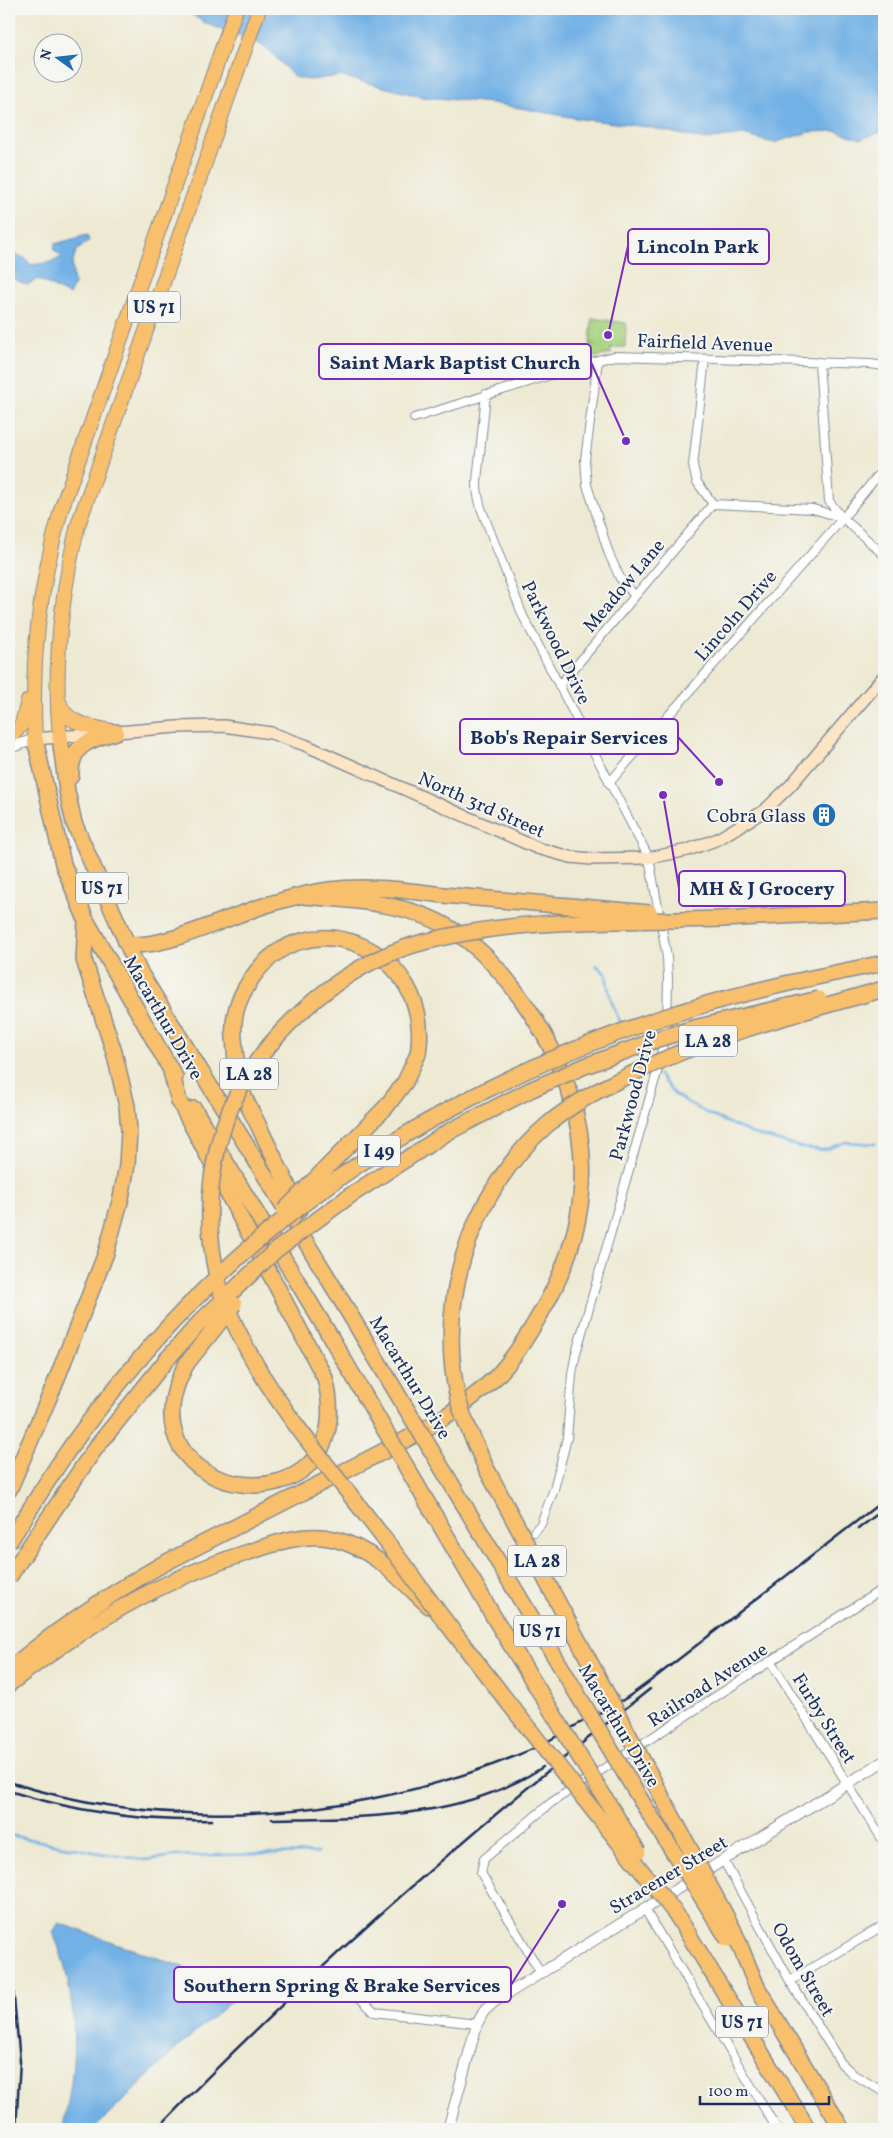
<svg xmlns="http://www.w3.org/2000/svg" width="893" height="2138" font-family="Vollkorn,serif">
	<defs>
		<pattern id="park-tufts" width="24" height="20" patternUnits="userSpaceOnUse" patternTransform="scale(1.25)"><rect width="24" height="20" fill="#a4d07c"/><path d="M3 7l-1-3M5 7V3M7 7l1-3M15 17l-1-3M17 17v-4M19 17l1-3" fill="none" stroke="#8db36e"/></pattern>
	</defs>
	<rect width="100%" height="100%" fill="#f6f6f2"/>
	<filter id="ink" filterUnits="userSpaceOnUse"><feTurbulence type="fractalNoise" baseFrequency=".02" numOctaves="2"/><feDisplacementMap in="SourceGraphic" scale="10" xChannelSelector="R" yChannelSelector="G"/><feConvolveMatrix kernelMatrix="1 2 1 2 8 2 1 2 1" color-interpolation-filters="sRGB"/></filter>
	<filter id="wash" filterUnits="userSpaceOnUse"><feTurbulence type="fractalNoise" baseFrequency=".0096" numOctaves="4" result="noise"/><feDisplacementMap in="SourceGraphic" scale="20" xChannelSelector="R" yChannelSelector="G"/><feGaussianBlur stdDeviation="1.12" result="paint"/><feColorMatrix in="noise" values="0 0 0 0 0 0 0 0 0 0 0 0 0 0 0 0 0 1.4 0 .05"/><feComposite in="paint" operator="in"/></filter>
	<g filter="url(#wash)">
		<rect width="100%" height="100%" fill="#ede9d2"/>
		<path fill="url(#park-tufts)" stroke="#60806d" d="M 592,318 L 626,323 L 625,347 L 611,348 L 611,354 L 589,358 Z"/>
		<path fill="#72b1e5" stroke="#4670a2" d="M 183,9 L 884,9 L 884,131 L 861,139 L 836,131 L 809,132 L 774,143 L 743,135 L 705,140 L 648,127 L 581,119 L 492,103 L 423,97 L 340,76 L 309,80 L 294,77 L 271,52 L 255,41 L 207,24 Z
			M 87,235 L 89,241 L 76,251 L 72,265 L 74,284 L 69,295 L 38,279 L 27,285 L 9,277 L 9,253 L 25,258 L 31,265 L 52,262 L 62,257 L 54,250 L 55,244 Z
			M 59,1923 L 245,1989 L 174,2051 L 94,2129 L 62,2129 C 79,2064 79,1995 53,1932 Z"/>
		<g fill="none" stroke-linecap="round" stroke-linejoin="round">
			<path stroke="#72b1e5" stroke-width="2.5" d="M 596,965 L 606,974 C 608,993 612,1009 623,1026
				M 640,1051 L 647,1061
				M 658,1074 L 675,1095 L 708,1114 L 753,1134 L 804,1148 L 824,1150 L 846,1142 L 875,1144
				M 9,1835 L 99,1853 L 146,1860 L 175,1856 L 317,1853"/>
		</g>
	</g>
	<g filter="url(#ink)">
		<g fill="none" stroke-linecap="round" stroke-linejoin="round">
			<g stroke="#848c98" stroke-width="10">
				<path id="minor" d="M 705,359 L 693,466 L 697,482 L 713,504
					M 598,360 L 585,460 L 587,485 L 609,554 L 620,578 L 635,596
					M 819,362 L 829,501 L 842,518
					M 486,394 C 484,414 482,434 480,453 C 478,477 474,483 481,508 L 523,616 L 649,858 L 667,957 L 668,980 L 667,1024 L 658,1069 L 576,1353 L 572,1374 L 567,1438 L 554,1489 L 541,1524 L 534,1532
					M 414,418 L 598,360 L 616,356 L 870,364 L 884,366
					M 713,504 L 813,509 L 843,518 L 884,555
					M 559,686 L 713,504
					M 609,783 L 843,518 L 884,468
					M 771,1662 L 884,1842
					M 724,1861 L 790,1981 L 841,2063 L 854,2075 L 884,2092
					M 644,1908 L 777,2129
					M 541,1973 L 481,1873 L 484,1859 L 552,1802 L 884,1588
					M 339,1977 L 374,2012 L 477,2024
					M 790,1981 L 884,1925"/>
			</g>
			<g stroke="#848c98" stroke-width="12">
				<path id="tertiary" d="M 9,748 L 35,739
					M 448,2129 L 477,2024 L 484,2011 L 494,2002 L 884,1761"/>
			</g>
			<g stroke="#848c98" stroke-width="14">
				<path id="secondary" d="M 35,739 L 176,727 L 224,726 L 271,733 L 305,745 L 537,848 L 570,857 L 592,859 L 649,858 L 688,850 L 718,839 L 764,811 L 790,786 L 884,676"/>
			</g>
			<g stroke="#848c98" stroke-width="16">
				<path id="trunk" d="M 59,701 C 65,726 95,727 116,732
					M 60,737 C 53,665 61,595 78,525 L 259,9
					M 9,739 L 22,724 L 28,701
					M 35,739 C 31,659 39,588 61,510 L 236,9"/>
			</g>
			<g stroke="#848c98" stroke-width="18">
				<path id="motorway" d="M 60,737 L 67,791 L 74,823 L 139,971 L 325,1273
					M 35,739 L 63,864 L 86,920 L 175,1077
					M 71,776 C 70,744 90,740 116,732
					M 721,919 L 884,911
					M 126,943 C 154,952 219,921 249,911 C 270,903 307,893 329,890 C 367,885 405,890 443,895
					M 170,1068 L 179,1101 L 325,1378 C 366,1540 108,1504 187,1363
					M 194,1109 L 330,1336
					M 299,1210 C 287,1184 274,1157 261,1131 C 256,1119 248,1107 243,1094 C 238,1077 235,1056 234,1038 C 232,1016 238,999 250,981 C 305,894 435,949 418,1054
					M 9,1490 L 54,1386 L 106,1253 L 121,1198 L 127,1165 L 129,1131 L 127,1106 L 114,1052 L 84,960 L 86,920
					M 9,1670 C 56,1629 107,1596 161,1565 C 218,1536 274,1507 331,1478 C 387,1449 451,1421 497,1376 C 515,1357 529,1334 542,1311 C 601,1209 594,1110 531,1013 C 510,981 484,949 451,929 C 409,902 350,900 303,896
					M 9,1684 C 88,1624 154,1582 249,1552 C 276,1543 305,1532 334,1539 C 374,1549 400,1579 429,1606
					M 676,1914 L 808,2129
					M 757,1987 L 842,2129"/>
			</g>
			<use href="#minor" stroke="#fff" stroke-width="8"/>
			<use href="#tertiary" stroke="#fff" stroke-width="10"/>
			<use href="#secondary" stroke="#fce5c4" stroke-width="11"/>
			<use href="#trunk" stroke="#f8bf6c" stroke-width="14"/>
			<use href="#motorway" stroke="#f8bf6c" stroke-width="15"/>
			<path stroke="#1b2f5e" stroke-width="2.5" d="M 858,1529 L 884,1509
				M 9,1782 C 176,1835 362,1819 523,1753 C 543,1745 561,1734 580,1723 C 594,1715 609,1709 623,1700 C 635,1693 646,1684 657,1676 L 884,1500
				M 9,1791 C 74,1811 143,1822 212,1820
				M 272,1819 C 364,1817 462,1820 543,1767
				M 9,1968 L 12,1977 L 20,2061 L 16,2129
				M 157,2129 C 310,1970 477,1825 650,1689"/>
			<g stroke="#848c98" stroke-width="18" stroke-linecap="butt">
				<path id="motorway-bridge" d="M 443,895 L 650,913
					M 284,1211 L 386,1107 L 405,1082 L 418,1054
					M 325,1273 L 642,1802 L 728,1939
					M 330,1336 L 495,1619 L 638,1852
					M 187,1363 L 234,1304
					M 9,1542 C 28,1513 45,1484 65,1455 C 90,1418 120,1382 149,1348 C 292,1184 486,1070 693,1008 C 756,989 820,976 884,963
					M 9,1577 L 94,1450 L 168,1358 L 200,1322 L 276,1250 L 351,1195 L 448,1132 L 530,1090 L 585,1066 L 661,1038 L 698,1027 L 819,999
					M 676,1914 C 600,1819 523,1723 449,1626 C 427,1598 407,1568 385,1540 C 336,1474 280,1414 243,1341 C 234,1323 224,1304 219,1285 C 198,1203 213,1113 268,1047 C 309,998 362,958 424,942 C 519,917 625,922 721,919
					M 757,1987 L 733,1929 L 708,1883 L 485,1466 C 476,1444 464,1422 458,1399 C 447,1351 450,1301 464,1254 C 479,1206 509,1158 547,1125 C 573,1103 603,1087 634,1073 C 714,1034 800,1013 884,989"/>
			</g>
			<use href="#motorway-bridge" stroke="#f8bf6c" stroke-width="15"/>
		</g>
	</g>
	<defs>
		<g id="building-disc" transform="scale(1.25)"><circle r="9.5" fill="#1f6fb2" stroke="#f6f6f2"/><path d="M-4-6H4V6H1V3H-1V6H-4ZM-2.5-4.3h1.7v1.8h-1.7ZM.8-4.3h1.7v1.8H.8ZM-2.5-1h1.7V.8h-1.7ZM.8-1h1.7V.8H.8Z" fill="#fff"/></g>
	</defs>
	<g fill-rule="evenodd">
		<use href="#building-disc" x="824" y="815"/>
	</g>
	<g text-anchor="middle" stroke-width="4" stroke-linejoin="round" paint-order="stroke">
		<g fill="#f6f6f2" stroke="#5d6b8a" stroke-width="1">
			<rect x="128" y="291.5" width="52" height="31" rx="4"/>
			<rect x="76" y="872.5" width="52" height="31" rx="4"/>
			<rect x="679" y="1025.5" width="58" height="31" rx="4"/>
			<rect x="220" y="1058.5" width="58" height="31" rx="4"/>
			<rect x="358" y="1135.5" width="42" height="31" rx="4"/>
			<rect x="508" y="1545.5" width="58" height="31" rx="4"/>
			<rect x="514" y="1615.5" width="52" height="31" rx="4"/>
			<rect x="716" y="2006.5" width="52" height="31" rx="4"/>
		</g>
		<g font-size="18" font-weight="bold" fill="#1b2f5e">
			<text x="154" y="313">US 71</text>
			<text x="102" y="894">US 71</text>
			<text x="708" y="1047">LA 28</text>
			<text x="249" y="1080">LA 28</text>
			<text x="379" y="1157">I 49</text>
			<text x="537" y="1567">LA 28</text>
			<text x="540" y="1637">US 71</text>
			<text x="742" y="2028">US 71</text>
		</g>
		<g font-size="19" fill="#1b2f5e" stroke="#f6f6f2">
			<text transform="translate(705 342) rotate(2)" y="7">Fairfield Avenue</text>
			<text transform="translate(623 585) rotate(-50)" y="7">Meadow Lane</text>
			<text transform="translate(735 615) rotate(-49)" y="7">Lincoln Drive</text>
			<text transform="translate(557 642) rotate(64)" y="7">Parkwood Drive</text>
			<text transform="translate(482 804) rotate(24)" y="7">North 3rd Street</text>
			<text transform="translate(164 1017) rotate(60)" y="7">Macarthur Drive</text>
			<text transform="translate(632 1095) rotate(-75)" y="7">Parkwood Drive</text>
			<text transform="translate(411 1377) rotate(59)" y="7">Macarthur Drive</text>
			<text transform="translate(707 1684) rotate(-33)" y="7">Railroad Avenue</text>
			<text transform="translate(825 1718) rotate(58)" y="7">Furby Street</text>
			<text transform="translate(620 1725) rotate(59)" y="7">Macarthur Drive</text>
			<text transform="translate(668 1874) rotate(-31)" y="7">Stracener Street</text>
			<text transform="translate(804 1969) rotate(60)" y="7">Odom Street</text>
		</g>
		<g font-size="19" fill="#1b2f5e" stroke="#f6f6f2" text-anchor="end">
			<text x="806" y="822">Cobra Glass</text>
		</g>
	</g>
	<path fill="none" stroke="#7b2cbf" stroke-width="2" d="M608 335L628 246M626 441L591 362M719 782L678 737M663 795L679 888M562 1904L511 1985"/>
	<g fill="#7b2cbf" stroke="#f6f6f2" stroke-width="2">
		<circle cx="608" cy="335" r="5"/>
		<circle cx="626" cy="441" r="5"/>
		<circle cx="719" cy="782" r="5"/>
		<circle cx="663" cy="795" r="5"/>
		<circle cx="562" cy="1904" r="5"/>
	</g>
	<g fill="#f6f6f2" stroke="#7b2cbf" stroke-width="2">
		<rect x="628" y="229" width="141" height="35" rx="5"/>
		<rect x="319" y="344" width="272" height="35" rx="5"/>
		<rect x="460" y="719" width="218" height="35" rx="5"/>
		<rect x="679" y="871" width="166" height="35" rx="5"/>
		<rect x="174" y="1967" width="337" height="35" rx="5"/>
	</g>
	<g font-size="20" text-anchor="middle" font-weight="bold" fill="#1b2f5e">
		<text x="698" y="253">Lincoln Park</text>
		<text x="455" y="369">Saint Mark Baptist Church</text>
		<text x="569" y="744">Bob's Repair Services</text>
		<text x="762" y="895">MH &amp; J Grocery</text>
		<text x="342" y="1992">Southern Spring &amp; Brake Services</text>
	</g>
	<rect width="893" height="2138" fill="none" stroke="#f6f6f2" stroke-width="30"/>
	<g transform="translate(58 58) rotate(285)"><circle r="24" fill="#f6f6f2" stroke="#9ea6b7"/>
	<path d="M0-4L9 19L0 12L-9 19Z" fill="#1f6fb2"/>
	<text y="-8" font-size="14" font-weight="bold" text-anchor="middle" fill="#1b2f5e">N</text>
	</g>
	<path d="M700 2096v8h129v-8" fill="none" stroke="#1b2f5e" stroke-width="2.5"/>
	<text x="708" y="2096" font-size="15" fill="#1b2f5e" stroke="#f6f6f2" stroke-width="4" paint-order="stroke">100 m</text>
</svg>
